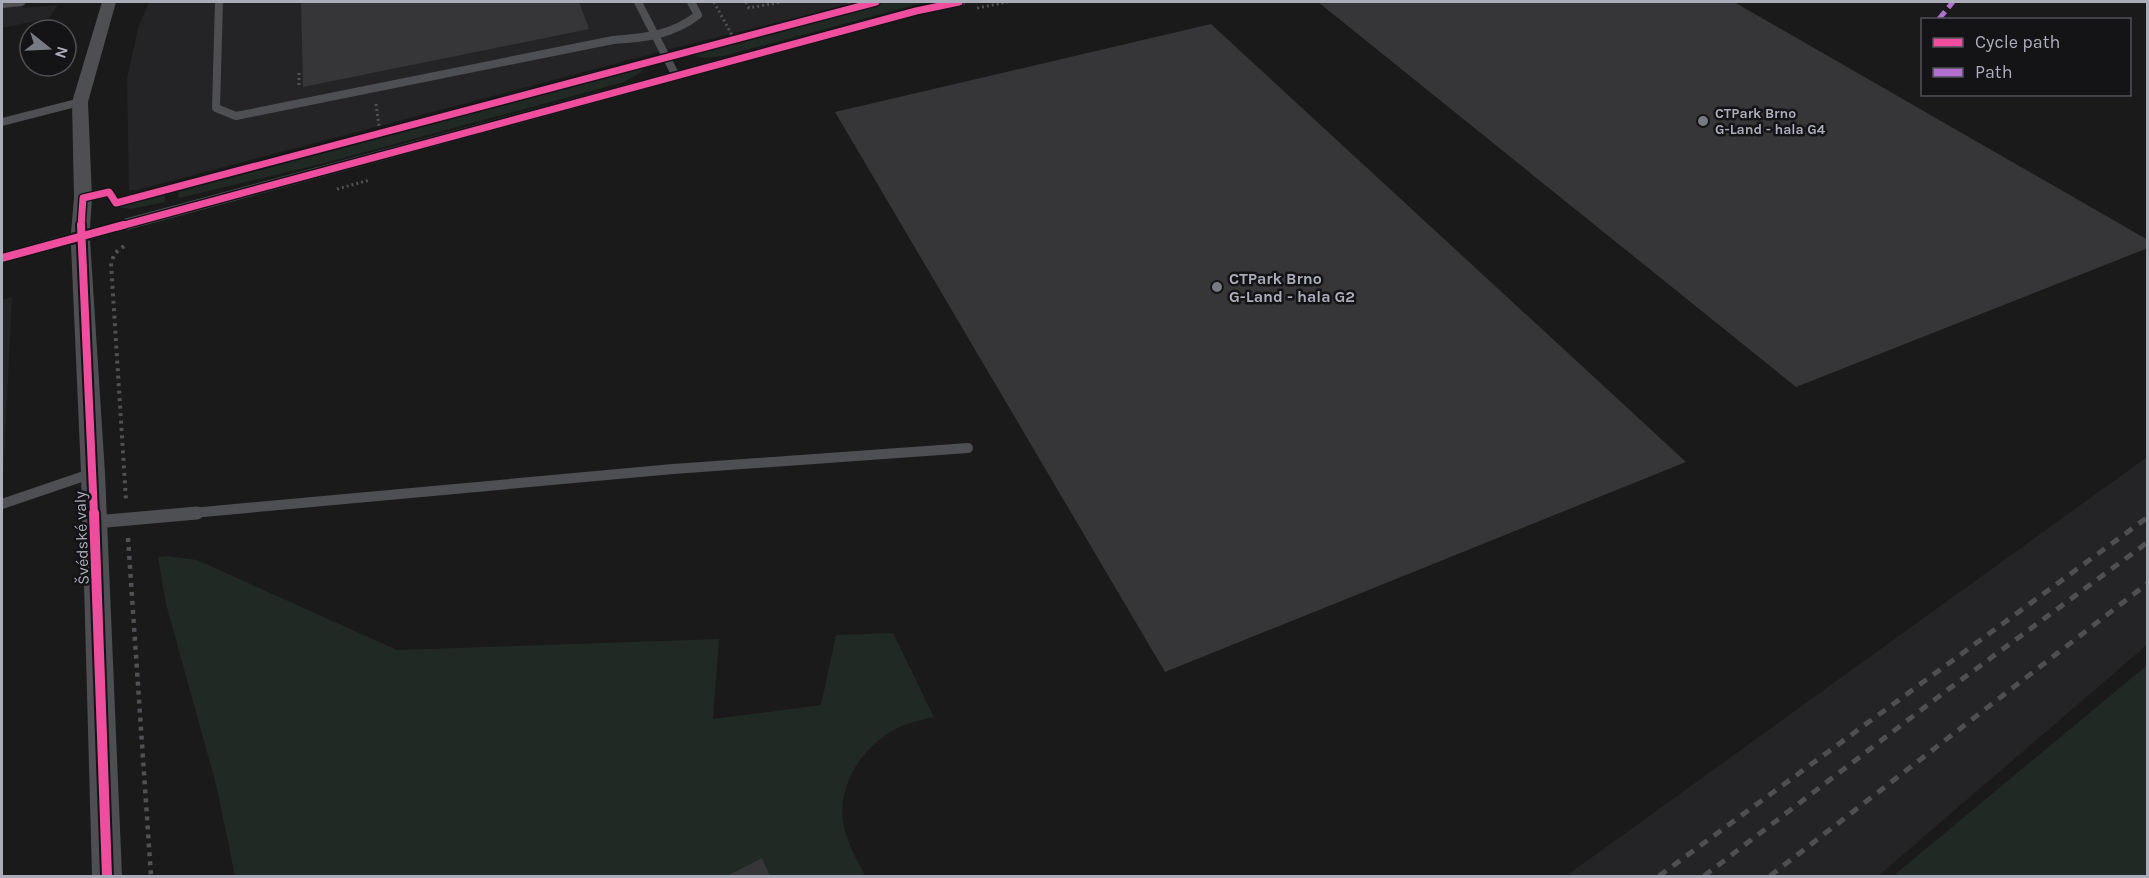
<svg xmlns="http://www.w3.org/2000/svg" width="2149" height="878" font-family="Karla,sans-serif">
	<rect width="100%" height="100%" fill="#1a1a1a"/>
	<path fill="#242426" d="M 2,2 L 28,2 L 23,8 L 58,5 L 49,18 L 2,28 Z
		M 149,2 L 861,2 L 682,46 L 137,190 L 129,190 L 127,79 L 138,28 Z
		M 12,297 L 3,479 L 2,480 L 2,300 Z
		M 2147,457 L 2147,645 L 1878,876 L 1566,876 Z"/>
	<path fill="#212924" d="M 883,2 L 926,2 L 723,56 L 705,58 L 687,54 Z
		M 647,64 L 640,73 L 624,82 L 321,164 L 179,198 L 178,192 L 182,189 Z
		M 160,195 L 165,196 L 165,202 L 131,209 L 115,207 Z
		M 166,556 L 197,560 L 397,650 L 719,639 L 713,719 L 821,705 L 836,635 L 893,633 L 934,717 C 925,719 916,721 907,724 C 864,740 831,789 846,834 C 850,849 859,863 865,876 L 235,876 L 217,788 L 166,604 L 158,557 Z
		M 2147,664 L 2147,876 L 1893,876 L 2145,667 Z"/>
	<path fill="#363638" d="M 301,2 L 579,2 L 589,29 L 303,87 Z
		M 1318,2 L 1734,2 L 2148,240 L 2148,248 L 1796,387 Z
		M 1211,24 L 1686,462 L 1165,672 L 835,112 Z
		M 762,858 L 770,876 L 727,876 Z"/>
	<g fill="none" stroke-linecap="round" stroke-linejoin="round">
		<path stroke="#505055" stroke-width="3" stroke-dasharray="2 3" stroke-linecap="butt" d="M 714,2 L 734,39
			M 746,2 L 749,8 L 781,2
			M 977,8 L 1008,2
			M 830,13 L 857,2
			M 299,73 L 299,86
			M 376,104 L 380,133
			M 337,189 L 370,180"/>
		<path stroke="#505055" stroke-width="4" stroke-dasharray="3 4.5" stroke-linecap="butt" d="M 124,246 L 115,253 L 111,263 L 126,500"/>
		<path stroke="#505055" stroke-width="4.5" stroke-dasharray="4 5" stroke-linecap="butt" d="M 128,538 L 151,876"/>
		<path stroke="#4e4f53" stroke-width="8" d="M 219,2 L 216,108 L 236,116 L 613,40 C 645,38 672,35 698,15 L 691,2
			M 638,2 L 676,76
			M 2,4 L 21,2
			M 2,122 L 80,102"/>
		<path stroke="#4e4f53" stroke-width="10" d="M 2,504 L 93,473
			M 181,514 L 673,469 L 968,448"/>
		<path stroke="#4e4f53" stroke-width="13" d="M 95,522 L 197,513"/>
		<path fill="#4e4f53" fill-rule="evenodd" d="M 102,2 L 116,2 L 88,102 L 92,198 L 90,228 L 911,8 L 940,2 L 966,2 L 964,5 L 918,15 L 90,240 L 105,473 L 122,876 L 92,876 L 81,473 L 71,245 L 2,264 L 2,252 L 71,233 L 74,198 L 72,102 Z"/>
		<path stroke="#4e4f52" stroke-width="5" stroke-dasharray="9 8" stroke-linecap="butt" d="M 1659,876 L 2148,517
			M 1704,876 L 1942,694 L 2148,542
			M 1770,876 L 2148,583"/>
		<path stroke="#b36fd0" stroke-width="5" stroke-dasharray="11 5" stroke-linecap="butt" d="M 1938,20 L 1953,2"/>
		<g stroke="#141416" stroke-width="10">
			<path id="cycleway-far2" d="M 81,227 L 83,198 L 109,192 L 116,203 L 876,2
				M 117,227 L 916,11 L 959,2"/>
		</g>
		<g stroke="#141416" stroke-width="12">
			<path id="cycleway-far1" d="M 81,225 L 94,514
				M 2,258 L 123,225"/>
		</g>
		<g stroke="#141416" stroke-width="14">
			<path id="cycleway" d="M 94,513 L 107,876"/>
		</g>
		<use href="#cycleway-far2" stroke="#ef4d9e" stroke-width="7"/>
		<use href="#cycleway-far1" stroke="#ef4d9e" stroke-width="8"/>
		<use href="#cycleway" stroke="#ef4d9e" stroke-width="10"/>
	</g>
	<g fill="#787a83" stroke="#141416" stroke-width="2">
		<circle cx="1703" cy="121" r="6"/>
		<circle cx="1217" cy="287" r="6"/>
	</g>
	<g text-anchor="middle" stroke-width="5" stroke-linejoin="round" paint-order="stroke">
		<g font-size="14" font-weight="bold" fill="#abadbb" stroke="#141416" text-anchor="start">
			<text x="1715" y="118">CTPark Brno<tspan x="1715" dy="16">G-Land - hala G4</tspan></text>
		</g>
		<g font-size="16" font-weight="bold" fill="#abadbb" stroke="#141416" text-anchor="start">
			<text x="1229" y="284">CTPark Brno<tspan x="1229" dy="18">G-Land - hala G2</tspan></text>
		</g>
		<g font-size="16" fill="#abadbb" stroke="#141416">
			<text transform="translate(81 538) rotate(-92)" y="6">Švédské valy</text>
		</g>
	</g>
	<rect width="2149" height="878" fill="none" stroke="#abadbb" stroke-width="6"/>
	<rect x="1921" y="18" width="210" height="78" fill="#141416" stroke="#505158" stroke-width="1.5"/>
	<rect x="1933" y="38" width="30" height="9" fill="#ef4d9e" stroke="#505158" stroke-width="1.5"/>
	<text x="1975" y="48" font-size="18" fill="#abadbb">Cycle path</text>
	<rect x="1933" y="68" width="30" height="9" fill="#b36fd0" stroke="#505158" stroke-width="1.5"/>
	<text x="1975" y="78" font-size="18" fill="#abadbb">Path</text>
	<g transform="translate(48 48) rotate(108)"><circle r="28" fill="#141416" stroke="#505158" stroke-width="1.5"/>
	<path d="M0-4.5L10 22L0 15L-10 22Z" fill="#787a83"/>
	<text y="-9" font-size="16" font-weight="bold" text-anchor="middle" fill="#abadbb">N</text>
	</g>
</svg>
